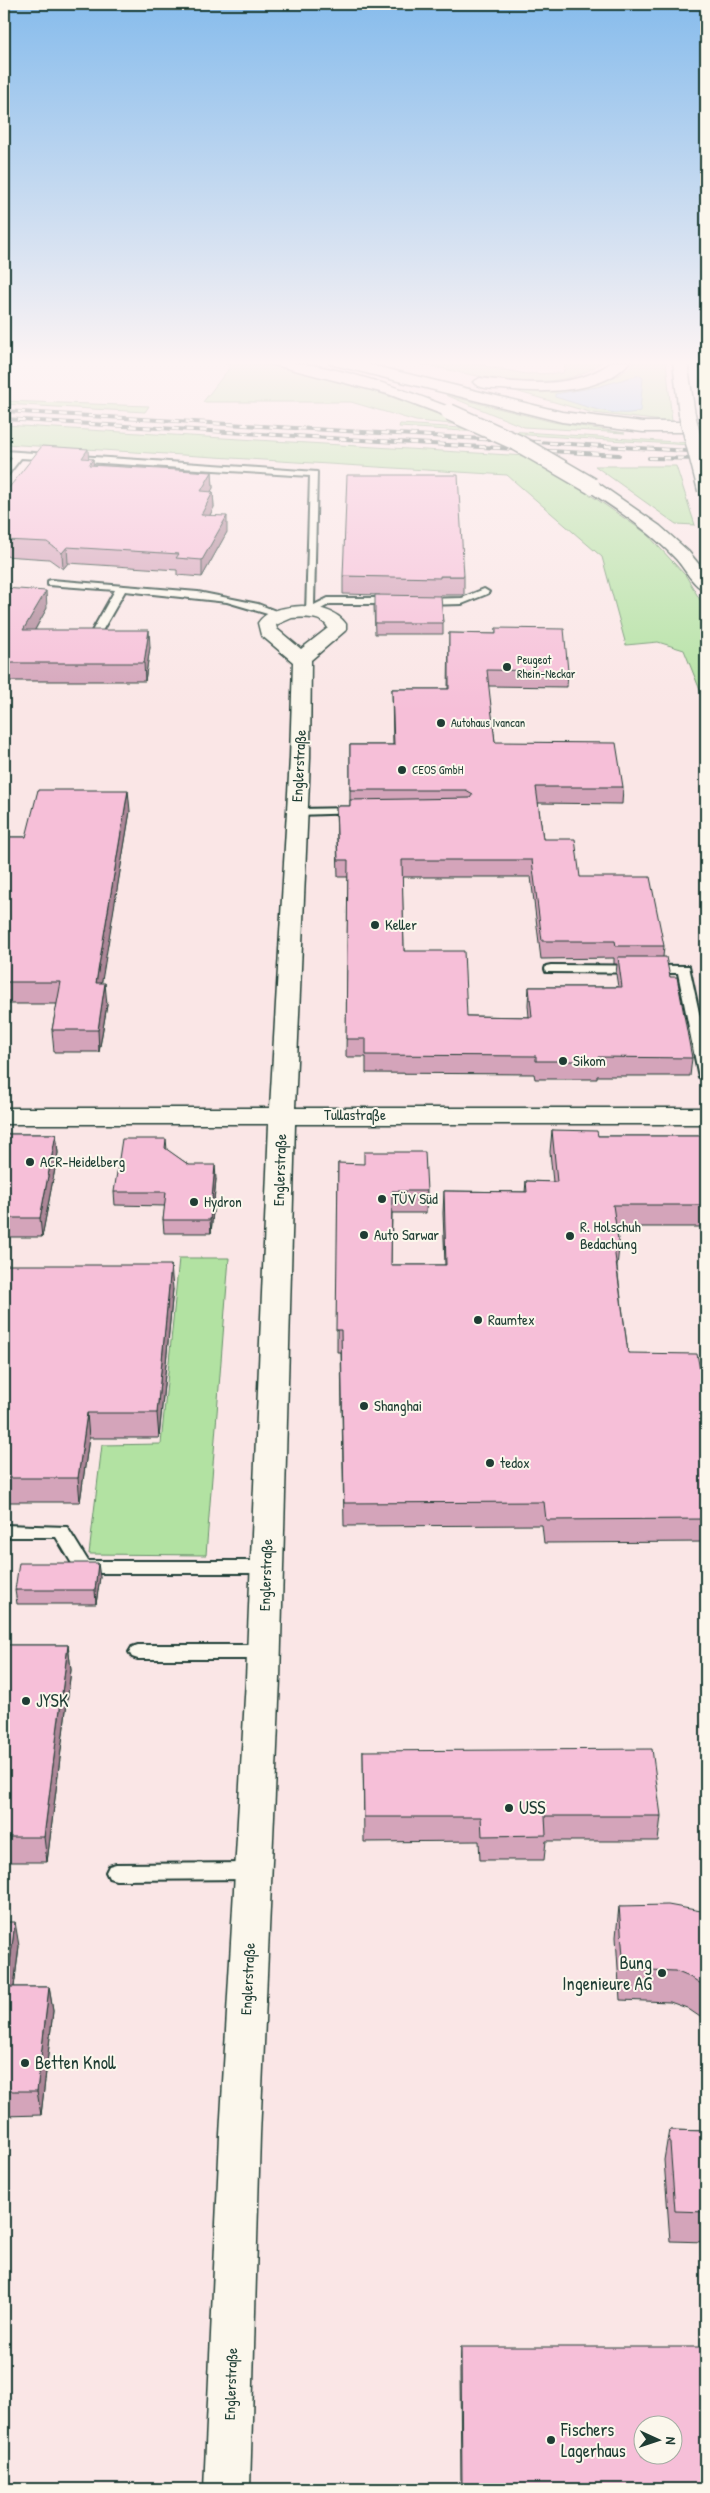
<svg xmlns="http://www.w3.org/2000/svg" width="710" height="2493" font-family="'Patrick Hand',sans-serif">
	<rect width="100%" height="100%" fill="#fae6e6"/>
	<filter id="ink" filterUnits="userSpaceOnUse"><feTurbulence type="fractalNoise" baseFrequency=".02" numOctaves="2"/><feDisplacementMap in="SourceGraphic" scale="10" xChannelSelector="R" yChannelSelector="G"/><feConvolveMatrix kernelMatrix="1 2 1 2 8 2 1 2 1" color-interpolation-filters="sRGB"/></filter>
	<g filter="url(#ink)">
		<path fill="#b2e2a2" stroke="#68906b" d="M 219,361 C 297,361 392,395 464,425 L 416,421 L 351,402 L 203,402 L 231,366 Z
			M 409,361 L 460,361 L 526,374 L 563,373 L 566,361 L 603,361 C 596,366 587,372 579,375 C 527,392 463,373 409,361 Z
			M 635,361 L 666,361 L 672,422 L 593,413 L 501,387 C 539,386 610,395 635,361 Z
			M 699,361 L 706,361 L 706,422 L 704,412 L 699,412 C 697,396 700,378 699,361 Z
			M 446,395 L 553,422 L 625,433 L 524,427 Z
			M 4,401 L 149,406 L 145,412 L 4,404 Z
			M 400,424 L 706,444 L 706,446 L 399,427 Z
			M 4,425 L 526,456 L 557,472 L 646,533 L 686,576 L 706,610 L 706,705 L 684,650 L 658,642 L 626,645 L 602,557 L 507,475 L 4,444 Z
			M 595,466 L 676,466 L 695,525 L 676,524 Z
			M 179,1258 L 229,1258 L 206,1555 L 89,1554 L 102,1445 L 161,1444 Z"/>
		<path fill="#95c8f2" stroke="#6690a6" d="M 639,375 L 643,378 L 640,411 C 615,419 580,404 555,397 L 555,394 L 597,387 Z"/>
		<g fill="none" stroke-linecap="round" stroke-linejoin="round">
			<g stroke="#1f3d34" stroke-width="4">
				<path id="lane" d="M 4,451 L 317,472 L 314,605 L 328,598 L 395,598 L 400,601 L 395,604 L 330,604 L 312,614 L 306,614 L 310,476 L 21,458 L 7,476 L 4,477 L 4,469 L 13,457 L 4,457 Z
					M 51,580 L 198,592 L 258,604 L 286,615 L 281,618 L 227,602 L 125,591 L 102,631 L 97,634 L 92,631 L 115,590 L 48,585 L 48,581 Z
					M 484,589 L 489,592 L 487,594 L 462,604 L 423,605 L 418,602 L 423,599 L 462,598 Z
					M 355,808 L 361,811 L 359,813 L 297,815 L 291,812 L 297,809 Z
					M 551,965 L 689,966 L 706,1045 L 706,1081 L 699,1077 L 678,973 L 546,972 L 545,969 L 546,966 Z
					M 4,1525 L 67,1527 L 88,1561 L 266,1561 L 272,1562 L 275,1567 L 272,1572 L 266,1573 L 83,1573 L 77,1572 L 56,1537 L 4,1537 Z
					M 138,1645 L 264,1645 L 270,1647 L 273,1652 L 270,1657 L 264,1659 L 138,1659 L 132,1657 L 129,1652 L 132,1647 Z
					M 254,1863 L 261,1865 L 264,1871 L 261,1877 L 254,1879 L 116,1880 L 109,1878 L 106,1872 L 109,1866 L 116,1864 Z"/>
			</g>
			<g stroke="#1f3d34" stroke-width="3">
				<path id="street" d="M 302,606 C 318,607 336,610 346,624 L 346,630 L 311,660 L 310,758 L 295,1108 L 706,1108 L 706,1124 L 295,1124 L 280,1679 L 260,2135 L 250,2489 L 204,2489 L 220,2135 L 246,1679 L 269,1124 L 4,1124 L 4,1108 L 270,1108 L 290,758 L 293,662 L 261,635 L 258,623 C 267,609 287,607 302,606 ZM 292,618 C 304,617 323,616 328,628 L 301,649 L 277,629 L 276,625 Z"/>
			</g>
			<g stroke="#1f3d34" stroke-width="3">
				<path id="primary" d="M 269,361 C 327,361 400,388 454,409 L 457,412 L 454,415 L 444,415 L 388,394 L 271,364 Z
					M 328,361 L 355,361 L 562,412 L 643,422 L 706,422 L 706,432 L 643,432 L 562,422 L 330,364 Z
					M 613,361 L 630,361 C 604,395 539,393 502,389 C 493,389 478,389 473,382 L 480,378 C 524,384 576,390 613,361 Z
					M 673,361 L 687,361 L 695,415 L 692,418 L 682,418 L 679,415 Z
					M 592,481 L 598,483 L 660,526 L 688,551 L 706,573 L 706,590 C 694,588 684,567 675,558 C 649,530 617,510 586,489 L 584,486 Z"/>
			</g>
			<use href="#lane" fill="#fbf7ec" fill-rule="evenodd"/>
			<use href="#street" fill="#fbf7ec" fill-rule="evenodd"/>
			<use href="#primary" fill="#fbf7ec" fill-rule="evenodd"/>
			<g stroke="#1f3d34" stroke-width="4">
				<path id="rail" d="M 4,411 L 706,452
					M 4,419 L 619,455
					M 649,458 L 706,459"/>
			</g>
			<use href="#rail" stroke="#fbf7ec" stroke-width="2.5" stroke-dasharray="7" stroke-linecap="butt"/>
			<g stroke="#1f3d34" stroke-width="19" stroke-linecap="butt">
				<path id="primary-bridge" d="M 449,412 L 518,443 L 592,486
					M 687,415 L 706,490"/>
			</g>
			<use href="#primary-bridge" stroke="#fbf7ec" stroke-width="16"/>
		</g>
		<path fill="#d4a4ba" stroke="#1f3d34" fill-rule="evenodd" d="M 89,459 L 93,459 L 93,465 L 212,472 L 213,488 L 211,491 L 213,492 L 214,507 L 210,515 L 227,532 L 202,577 L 177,575 L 177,570 L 68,563 L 63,569 L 49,559 L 4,556 L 4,494 Z
			M 343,576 L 464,576 L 464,595 L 440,595 L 443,623 L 443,634 L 375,634 L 374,606 L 380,595 L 343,594 Z
			M 4,588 L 47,608 L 35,630 L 150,647 L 145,681 L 4,681 Z
			M 496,628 L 568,671 L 567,687 L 488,686 L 495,742 L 623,787 L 622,804 L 538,803 L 543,839 L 580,877 L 664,946 L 663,957 L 670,977 L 692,1058 L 690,1076 L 597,1076 L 597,1079 L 535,1079 L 534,1074 L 366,1073 L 366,1057 L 346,1057 L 348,877 L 338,877 L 336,806 L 350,806 L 350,745 L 393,745 L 392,689 L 448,689 L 449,633 L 496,634 ZM 402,877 L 531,877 L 541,959 L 614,958 L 614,964 L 617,964 L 616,974 L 618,987 L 529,987 L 528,1005 L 529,1017 L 467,1016 L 404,951 Z
			M 130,811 L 101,983 L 107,1005 L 99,1052 L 54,1052 L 52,1030 L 57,1004 L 4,1004 L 4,837 L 26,837 Z
			M 552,1130 L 598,1136 L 706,1136 L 706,1227 L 616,1227 L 619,1247 L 617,1267 L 628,1353 L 706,1401 L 706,1542 L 544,1543 L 542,1525 L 344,1526 L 341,1352 L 337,1352 L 338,1163 L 427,1191 L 426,1213 L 392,1213 L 391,1265 L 445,1265 L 443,1213 L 444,1191 L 525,1192 L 526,1181 L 553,1182 L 550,1152 Z
			M 4,1134 L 56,1134 L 58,1153 L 42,1237 L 4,1237 Z
			M 166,1139 L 167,1150 L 189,1165 L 216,1179 L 211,1233 L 164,1233 L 163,1220 L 165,1206 L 115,1205 L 114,1192 Z
			M 4,1265 L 173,1289 L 159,1438 L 89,1438 L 80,1502 L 4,1502 Z
			M 100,1577 L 96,1604 L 17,1604 L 15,1590 Z
			M 4,1645 L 68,1645 L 71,1670 L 47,1862 L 4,1862 Z
			M 363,1751 L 661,1816 L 658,1841 L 546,1841 L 544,1860 L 480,1860 L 479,1841 L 364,1842 Z
			M 619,1906 L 706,1913 L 706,2021 L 687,2008 L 670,2002 L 620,2000 L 616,1937 Z
			M 4,1922 L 19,1946 L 14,1987 L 49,1987 L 53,2011 L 41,2115 L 4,2116 Z
			M 669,2130 L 706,2131 L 706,2242 L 670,2241 L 664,2160 Z
			M 461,2347 L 706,2489 L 461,2489 L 460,2370 Z"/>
		<path fill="#ac8697" stroke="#1f3d34" d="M 88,449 L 89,464 L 82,458 Z
			M 93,459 L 94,474 L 89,465 Z
			M 212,472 L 213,488 L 202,507 L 201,491 Z
			M 213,492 L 214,507 L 202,531 L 201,515 Z
			M 227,516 L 227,532 L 202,577 L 202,560 Z
			M 67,547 L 68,563 L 63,569 L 62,553 Z
			M 46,591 L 47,608 L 25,647 L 23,630 Z
			M 149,630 L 150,647 L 145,681 L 144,663 Z
			M 128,790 L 130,811 L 98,1005 L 96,983 Z
			M 105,983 L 107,1005 L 99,1052 L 98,1030 Z
			M 56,1134 L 58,1153 L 42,1237 L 40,1218 Z
			M 215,1165 L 216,1179 L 211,1233 L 210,1220 Z
			M 171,1265 L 173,1289 L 159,1438 L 157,1413 Z
			M 87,1413 L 89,1438 L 80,1502 L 78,1478 Z
			M 98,1563 L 100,1577 L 96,1604 L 95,1590 Z
			M 68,1645 L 71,1670 L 47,1862 L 44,1837 Z
			M 15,1922 L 19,1946 L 11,2011 L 7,1987 Z
			M 49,1987 L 53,2011 L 41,2115 L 37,2091 Z"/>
		<path fill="#f6bfd8" stroke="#1f3d34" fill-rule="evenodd" d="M 42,446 L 88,449 L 82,458 L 93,459 L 89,465 L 212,472 L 201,491 L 213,492 L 201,515 L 227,516 L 202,560 L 176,558 L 179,554 L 67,547 L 62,553 L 47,542 L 4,540 L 4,494 Z
			M 347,475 L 458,475 L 464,576 L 440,576 L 440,578 L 343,576 Z
			M 4,588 L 46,591 L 23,630 L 149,630 L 144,663 L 4,663 Z
			M 375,595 L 441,596 L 443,623 L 375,623 Z
			M 496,628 L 564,629 L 568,671 L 487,670 L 495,742 L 616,743 L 623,787 L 536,787 L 543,839 L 575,839 L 580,877 L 650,877 L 664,946 L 616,946 L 615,941 L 542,941 L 532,860 L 402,860 L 404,951 L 464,951 L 467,1016 L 532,1017 L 529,987 L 622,987 L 618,957 L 666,957 L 670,977 L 677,977 L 692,1058 L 598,1057 L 598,1061 L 536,1061 L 536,1056 L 366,1055 L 366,1039 L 346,1039 L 348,860 L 338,860 L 336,806 L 350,806 L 350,800 L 470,798 L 473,794 L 466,790 L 350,790 L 350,745 L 394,745 L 392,689 L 449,689 L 449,633 L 496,634 Z
			M 38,790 L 128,790 L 96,983 L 105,983 L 98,1030 L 52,1030 L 61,982 L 4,982 L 4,837 L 26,837 Z
			M 552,1130 L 597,1131 L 598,1136 L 706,1136 L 706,1205 L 613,1205 L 619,1247 L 614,1247 L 628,1353 L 697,1354 L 706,1401 L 706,1519 L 546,1520 L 544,1502 L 344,1503 L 341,1330 L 336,1330 L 338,1163 L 364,1164 L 364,1152 L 425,1152 L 427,1191 L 392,1191 L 391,1265 L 446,1265 L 444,1191 L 527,1192 L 526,1181 L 557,1182 Z
			M 4,1134 L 56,1134 L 40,1218 L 4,1218 Z
			M 122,1139 L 166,1139 L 165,1148 L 189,1165 L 215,1165 L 210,1220 L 163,1220 L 166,1192 L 114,1192 Z
			M 4,1265 L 171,1265 L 157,1413 L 87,1413 L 78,1478 L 4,1478 Z
			M 19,1563 L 98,1563 L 95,1590 L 15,1590 Z
			M 4,1645 L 68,1645 L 44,1837 L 4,1837 Z
			M 652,1749 L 661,1816 L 545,1816 L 546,1835 L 482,1836 L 481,1817 L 364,1817 L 363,1751 Z
			M 668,1905 L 701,1911 L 706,1913 L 706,1987 L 692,1978 L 675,1971 L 624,1969 L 619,1906 Z
			M 4,1922 L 15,1922 L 7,1987 L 49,1987 L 37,2091 L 4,2091 Z
			M 669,2130 L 706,2131 L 706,2212 L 675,2211 Z
			M 461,2347 L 706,2347 L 706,2489 L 462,2489 ZM 642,2426 L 672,2426 L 672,2456 L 642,2456 Z"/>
	</g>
	<linearGradient id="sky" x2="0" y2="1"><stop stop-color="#87bcec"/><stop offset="0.51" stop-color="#fdf4f4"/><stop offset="1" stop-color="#fdf4f4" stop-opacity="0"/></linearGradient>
	<rect width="710" height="711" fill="url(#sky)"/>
	<g fill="#1f3d34" stroke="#fbf7ec" stroke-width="2">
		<circle cx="507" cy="667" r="5"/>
		<circle cx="441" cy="723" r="5"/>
		<circle cx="402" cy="770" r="5"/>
		<circle cx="375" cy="925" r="5"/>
		<circle cx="563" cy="1061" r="5"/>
		<circle cx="30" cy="1162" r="5"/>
		<circle cx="382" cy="1199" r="5"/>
		<circle cx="194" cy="1202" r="5"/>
		<circle cx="364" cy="1235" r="5"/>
		<circle cx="570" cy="1236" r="5"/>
		<circle cx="478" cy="1320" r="5"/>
		<circle cx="364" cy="1406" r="5"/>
		<circle cx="490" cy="1463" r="5"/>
		<circle cx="26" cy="1701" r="5"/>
		<circle cx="509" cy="1808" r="5"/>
		<circle cx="662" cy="1973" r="5"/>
		<circle cx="25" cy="2063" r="5"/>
		<circle cx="551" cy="2440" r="5"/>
	</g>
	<g text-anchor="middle" stroke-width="4" stroke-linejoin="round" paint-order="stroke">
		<g font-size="12" fill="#1f3d34" stroke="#fbf7ec" text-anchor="start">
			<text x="517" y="664">Peugeot<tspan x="517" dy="14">Rhein-Neckar</tspan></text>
			<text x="451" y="727">Autohaus Ivancan</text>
			<text x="412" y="774">CEOS GmbH</text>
		</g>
		<g font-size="15" fill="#1f3d34" stroke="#fbf7ec">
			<text transform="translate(299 766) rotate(-87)" y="5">Englerstraße</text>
			<text x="355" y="1120">Tullastraße</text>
			<text transform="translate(280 1170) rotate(-88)" y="5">Englerstraße</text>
			<text transform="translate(266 1575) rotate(-88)" y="5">Englerstraße</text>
			<text transform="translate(248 1979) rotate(-87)" y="5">Englerstraße</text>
			<text transform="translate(231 2384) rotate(-88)" y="5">Englerstraße</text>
		</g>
		<g font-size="15" fill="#1f3d34" stroke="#fbf7ec" text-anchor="start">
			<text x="385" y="930">Keller</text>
			<text x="573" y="1066">Sikom</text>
			<text x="40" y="1167">ACR-Heidelberg</text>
			<text x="392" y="1204">TÜV Süd</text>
			<text x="204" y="1207">Hydron</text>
			<text x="580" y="1232">R. Holschuh<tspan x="580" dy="17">Bedachung</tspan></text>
			<text x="374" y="1240">Auto Sarwar</text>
			<text x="488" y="1325">Raumtex</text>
			<text x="374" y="1411">Shanghai</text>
			<text x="500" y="1468">tedox</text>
		</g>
		<g font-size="18" fill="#1f3d34" stroke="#fbf7ec" text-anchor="start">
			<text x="36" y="1707">JYSK</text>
			<text x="519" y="1814">USS</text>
			<text x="652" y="1969" text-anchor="end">Bung<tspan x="652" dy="21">Ingenieure AG</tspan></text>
			<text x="35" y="2069">Betten Knoll</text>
			<text x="561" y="2436">Fischers<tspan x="561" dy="21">Lagerhaus</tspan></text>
		</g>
	</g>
	<rect width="710" height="2493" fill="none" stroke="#fbf7ec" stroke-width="20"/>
	<rect x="10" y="10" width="690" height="2473" fill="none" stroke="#1f3d34" stroke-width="2" filter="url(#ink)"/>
	<g transform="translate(658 2440) rotate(93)"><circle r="24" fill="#fbf7ec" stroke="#a3ada2"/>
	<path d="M0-4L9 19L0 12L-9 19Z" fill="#1f3d34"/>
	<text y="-8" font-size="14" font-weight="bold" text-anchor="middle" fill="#1f3d34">N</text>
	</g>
</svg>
